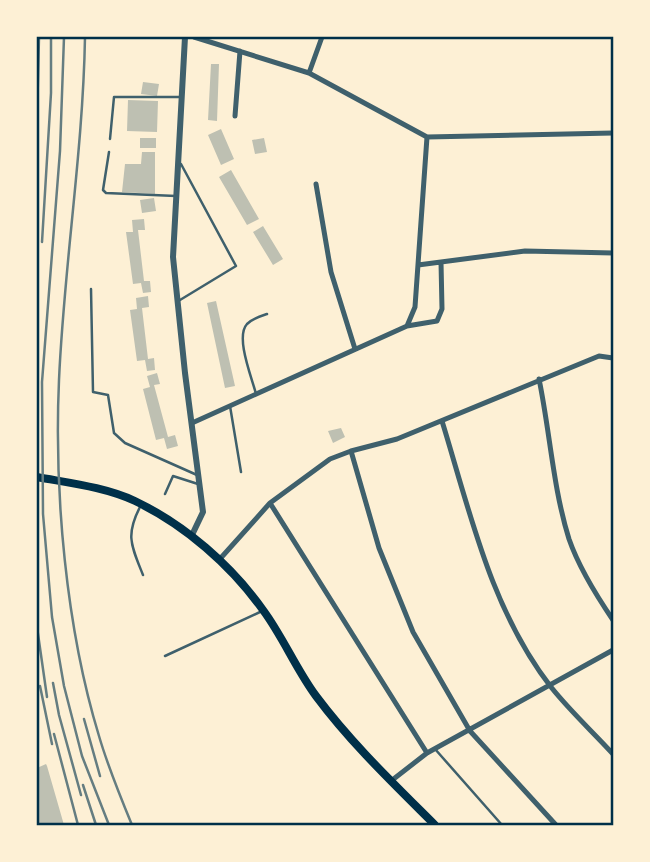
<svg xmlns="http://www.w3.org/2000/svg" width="650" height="862" font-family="'Space Grotesk',sans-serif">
	<rect width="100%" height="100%" fill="#fdf0d5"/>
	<path fill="#bec0b2" d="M 211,64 L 219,64 L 217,121 L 208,120 Z
		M 143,82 L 159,84 L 157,96 L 141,94 Z
		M 128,100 L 158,101 L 157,132 L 127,131 Z
		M 221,129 L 234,159 L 221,165 L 208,135 Z
		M 140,138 L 156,138 L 156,148 L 140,148 Z
		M 264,138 L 267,152 L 255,154 L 252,140 Z
		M 142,152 L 155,152 L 155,194 L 122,192 L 125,164 L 141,164 Z
		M 231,170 L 259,219 L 247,225 L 219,177 Z
		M 154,198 L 156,211 L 142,213 L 140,200 Z
		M 144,219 L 145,230 L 138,230 L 144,281 L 150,281 L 151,292 L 143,293 L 141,283 L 133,284 L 126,232 L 133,232 L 132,220 Z
		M 263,226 L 283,259 L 273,265 L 253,232 Z
		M 148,296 L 149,307 L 142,308 L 148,359 L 154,358 L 155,370 L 147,371 L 145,360 L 137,361 L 130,310 L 137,309 L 136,298 Z
		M 216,301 L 235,386 L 225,388 L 207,303 Z
		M 157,373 L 160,384 L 154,385 L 168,437 L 175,435 L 178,446 L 167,449 L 164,438 L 156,440 L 143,389 L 150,387 L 147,376 Z
		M 341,428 L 345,437 L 333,443 L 328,431 Z
		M 46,764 L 47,766 L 64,825 L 37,825 L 37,768 Z"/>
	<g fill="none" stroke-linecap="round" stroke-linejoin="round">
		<path stroke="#3f606c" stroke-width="2.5" d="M 110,139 L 114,97 L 182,97
			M 109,152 L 103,190 L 106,193 L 176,196
			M 91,289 L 93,392 L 108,395 L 114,433 L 125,443 L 197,475
			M 180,300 L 236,266 L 181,164
			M 256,394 C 252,378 235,337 247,324 C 253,318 261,316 267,314
			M 230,406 L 241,472
			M 165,494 L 173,476 L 198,484
			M 141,505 C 125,535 131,545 143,575
			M 165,656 L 260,612
			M 435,749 L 502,825"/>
		<path stroke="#3f606c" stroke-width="5" d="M 194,37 L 309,73 L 427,137 L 613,133
			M 309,73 L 322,37
			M 235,116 L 240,51
			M 316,184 L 331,272 L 355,349
			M 418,265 L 525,251 L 613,253
			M 407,326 L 437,321 L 442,309 L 441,262
			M 539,379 C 550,432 553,488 569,539 C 579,568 596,595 613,620
			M 442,421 C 470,512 491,610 551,687 C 570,711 593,732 613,754
			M 192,423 L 407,326 L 415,307 L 427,137
			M 351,451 L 379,548 L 413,632 L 470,731 L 556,825
			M 270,503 L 427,753
			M 219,560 L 270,503 L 330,459 L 351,451 L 397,439 L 599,356 L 613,358
			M 391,781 L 427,753 L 613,650"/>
		<path stroke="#3f606c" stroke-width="6" d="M 185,37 L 173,257 L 185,373 L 203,512 L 192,535"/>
		<path stroke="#003049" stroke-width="8" d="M 37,477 C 69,483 105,487 135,501 C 185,525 231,565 263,610 C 283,637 296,669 316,696 C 351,743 394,784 435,825"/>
		<path stroke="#657d81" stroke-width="2.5" d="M 64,37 L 60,151 L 42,382 L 43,514 L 52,617 L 64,686 L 82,756 L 109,825
			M 85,37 C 83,152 64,265 59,380 C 54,493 66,628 99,736 C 108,767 120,796 132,825
			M 37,119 L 39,37
			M 42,242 L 51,93 L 51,37
			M 37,627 L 47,697
			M 53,683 L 59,715 L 81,795
			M 40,686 L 52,744
			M 84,719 L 100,776
			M 54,734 L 78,825
			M 83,785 L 96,825"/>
	</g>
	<rect width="650" height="862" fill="none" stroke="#fdf0d5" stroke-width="77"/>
	<rect x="38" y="38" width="574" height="786" fill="none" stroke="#003049" stroke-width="2.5"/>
</svg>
